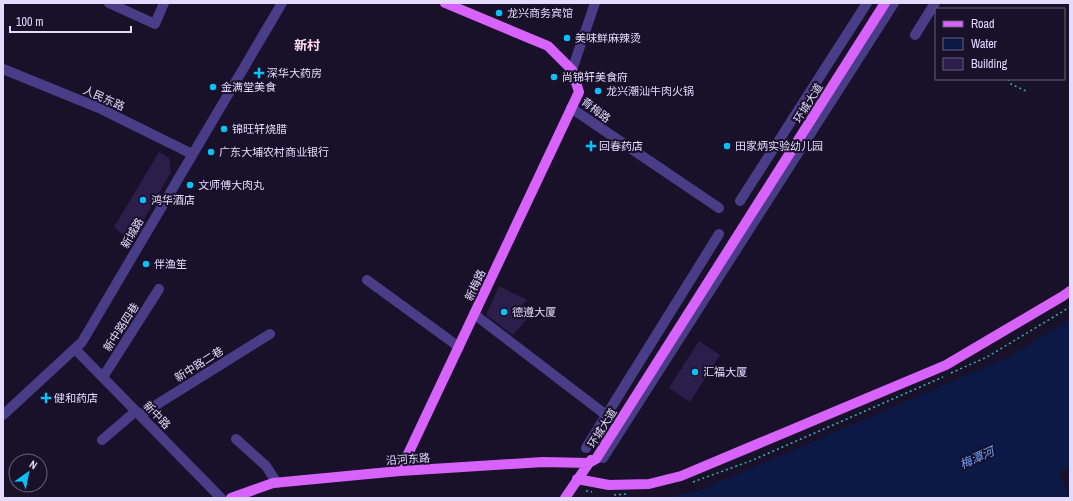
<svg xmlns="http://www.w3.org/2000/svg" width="1073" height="501" font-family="'Archivo Narrow','Noto Sans SC',sans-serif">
	<rect width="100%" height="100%" fill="#181129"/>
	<path fill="#0c1947" d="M 1070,319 L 1070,470 L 1058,471 L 1070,498 L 664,498 L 701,490 L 1011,356 Z"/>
	<path fill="#2c1d4a" d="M 159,152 L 169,158 L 171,172 L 131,242 L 114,227 Z
		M 499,286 L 527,300 L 518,309 L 528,318 L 513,335 L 486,315 Z
		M 699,341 L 720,355 L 690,402 L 669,388 Z"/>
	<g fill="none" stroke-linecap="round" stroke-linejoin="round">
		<path stroke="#32afba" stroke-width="1.5" stroke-dasharray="2 3" stroke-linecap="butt" d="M 1008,79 L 1011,84 L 1026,91
			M 951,373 L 987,357 L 1070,307
			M 693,482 L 753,460 L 943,377
			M 586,491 L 592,492
			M 614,495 L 626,494"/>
		<path stroke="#4a3d87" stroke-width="10" d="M 109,3 L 155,24 L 164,3
			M 915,35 L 935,3
			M 3,69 L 99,108 L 192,154
			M 572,70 L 595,3
			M 571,108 L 719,208
			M 740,201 L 867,3
			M 367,280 L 459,347
			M 474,314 L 606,415
			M 75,349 L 221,498
			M 103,377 L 159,289
			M 3,415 L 82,342 L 282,3
			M 140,415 L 270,334
			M 236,439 L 266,466 L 277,483
			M 102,440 L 136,411
			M 586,448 L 719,234
			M 603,458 L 894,3"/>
		<path stroke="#d863fc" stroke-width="10" d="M 400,471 L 579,92 L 572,70 L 548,46 L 445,3
			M 577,479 L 609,485 L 649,484 L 681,476 L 946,365 L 1063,296 L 1070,291
			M 231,498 L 273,483 L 400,471 L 543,462 L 589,463 L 596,459 L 885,3
			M 565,498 L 591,460"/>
	</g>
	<g fill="#09c2fb" stroke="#181129" stroke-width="1.5">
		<circle cx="499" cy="13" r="4"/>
		<circle cx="567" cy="38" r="4"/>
		<path d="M257 67h4v4h4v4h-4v4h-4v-4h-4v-4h4z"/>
		<circle cx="554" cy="77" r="4"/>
		<circle cx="213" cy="87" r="4"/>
		<circle cx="598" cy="91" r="4"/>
		<circle cx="224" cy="129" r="4"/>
		<path d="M589 140h4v4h4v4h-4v4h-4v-4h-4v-4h4z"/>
		<circle cx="727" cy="146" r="4"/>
		<circle cx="211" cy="152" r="4"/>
		<circle cx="190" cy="185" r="4"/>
		<circle cx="143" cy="200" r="4"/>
		<circle cx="146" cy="264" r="4"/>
		<circle cx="504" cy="312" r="4"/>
		<circle cx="695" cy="372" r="4"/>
		<path d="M44 392h4v4h4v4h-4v4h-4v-4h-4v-4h4z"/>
	</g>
	<g text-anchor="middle" stroke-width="4" stroke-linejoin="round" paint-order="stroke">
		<g font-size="11" fill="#e3dafe" stroke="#181129" text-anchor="start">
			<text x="507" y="17">龙兴商务宾馆</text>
			<text x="575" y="42">美味鲜麻辣烫</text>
			<text x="267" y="77">深华大药房</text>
			<text x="562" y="81">尚锦轩美食府</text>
			<text x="221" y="91">金满堂美食</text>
			<text x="606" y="95">龙兴潮汕牛肉火锅</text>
			<text x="232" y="133">锦旺轩烧腊</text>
			<text x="599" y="150">回春药店</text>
			<text x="735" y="150">田家炳实验幼儿园</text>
			<text x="219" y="156">广东大埔农村商业银行</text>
			<text x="198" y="189">文师傅大肉丸</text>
			<text x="151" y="204">鸿华酒店</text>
			<text x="154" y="268">伴渔笙</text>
			<text x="512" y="316">德遵大厦</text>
			<text x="703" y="376">汇福大厦</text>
			<text x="54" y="402">健和药店</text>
		</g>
		<g font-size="11" fill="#e3dafe" stroke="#181129">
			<text transform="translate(104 98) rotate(24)" y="4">人民东路</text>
			<text transform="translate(808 103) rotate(-58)" y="4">环城大道</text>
			<text transform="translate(596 110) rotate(37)" y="4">青梅路</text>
			<text transform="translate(132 233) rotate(-60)" y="4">新城路</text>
			<text transform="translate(475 285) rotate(-65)" y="4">新梅路</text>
			<text transform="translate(121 327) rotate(-57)" y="4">新中路四巷</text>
			<text transform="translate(199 364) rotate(-32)" y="4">新中路二巷</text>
			<text transform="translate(157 415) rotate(46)" y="4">新中路</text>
			<text transform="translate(602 428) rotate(-58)" y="4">环城大道</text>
			<text transform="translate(408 459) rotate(-4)" y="4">沿河东路</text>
		</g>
		<g font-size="12" font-style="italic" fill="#6aa4fd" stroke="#181129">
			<text transform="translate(977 458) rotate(-24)" y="4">梅潭河</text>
		</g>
		<g font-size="13" font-weight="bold" fill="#fedced" stroke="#181129">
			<text x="307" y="50">新村</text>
		</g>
	</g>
	<rect width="1073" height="501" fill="none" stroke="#e3dafe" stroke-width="8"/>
	<rect x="935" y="8" width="130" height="72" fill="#181129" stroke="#69617e"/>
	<rect x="943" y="21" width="20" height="6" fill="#d863fc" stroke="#69617e"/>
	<text x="971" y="28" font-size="12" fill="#e3dafe">Road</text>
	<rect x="943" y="38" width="20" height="12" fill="#0c1947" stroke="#69617e"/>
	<text x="971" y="48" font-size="12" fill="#e3dafe">Water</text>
	<rect x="943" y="58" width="20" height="12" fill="#2c1d4a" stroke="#69617e"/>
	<text x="971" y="68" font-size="12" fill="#e3dafe">Building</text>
	<g transform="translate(28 473) rotate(33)"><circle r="19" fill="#181129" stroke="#69617e"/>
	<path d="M0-3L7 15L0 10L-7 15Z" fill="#09c2fb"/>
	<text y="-6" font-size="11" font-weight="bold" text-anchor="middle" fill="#e3dafe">N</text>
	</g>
	<path d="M10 26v6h121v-6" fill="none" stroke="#e3dafe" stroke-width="2"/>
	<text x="16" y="26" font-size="12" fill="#e3dafe" stroke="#181129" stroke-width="3" paint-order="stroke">100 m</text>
</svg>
